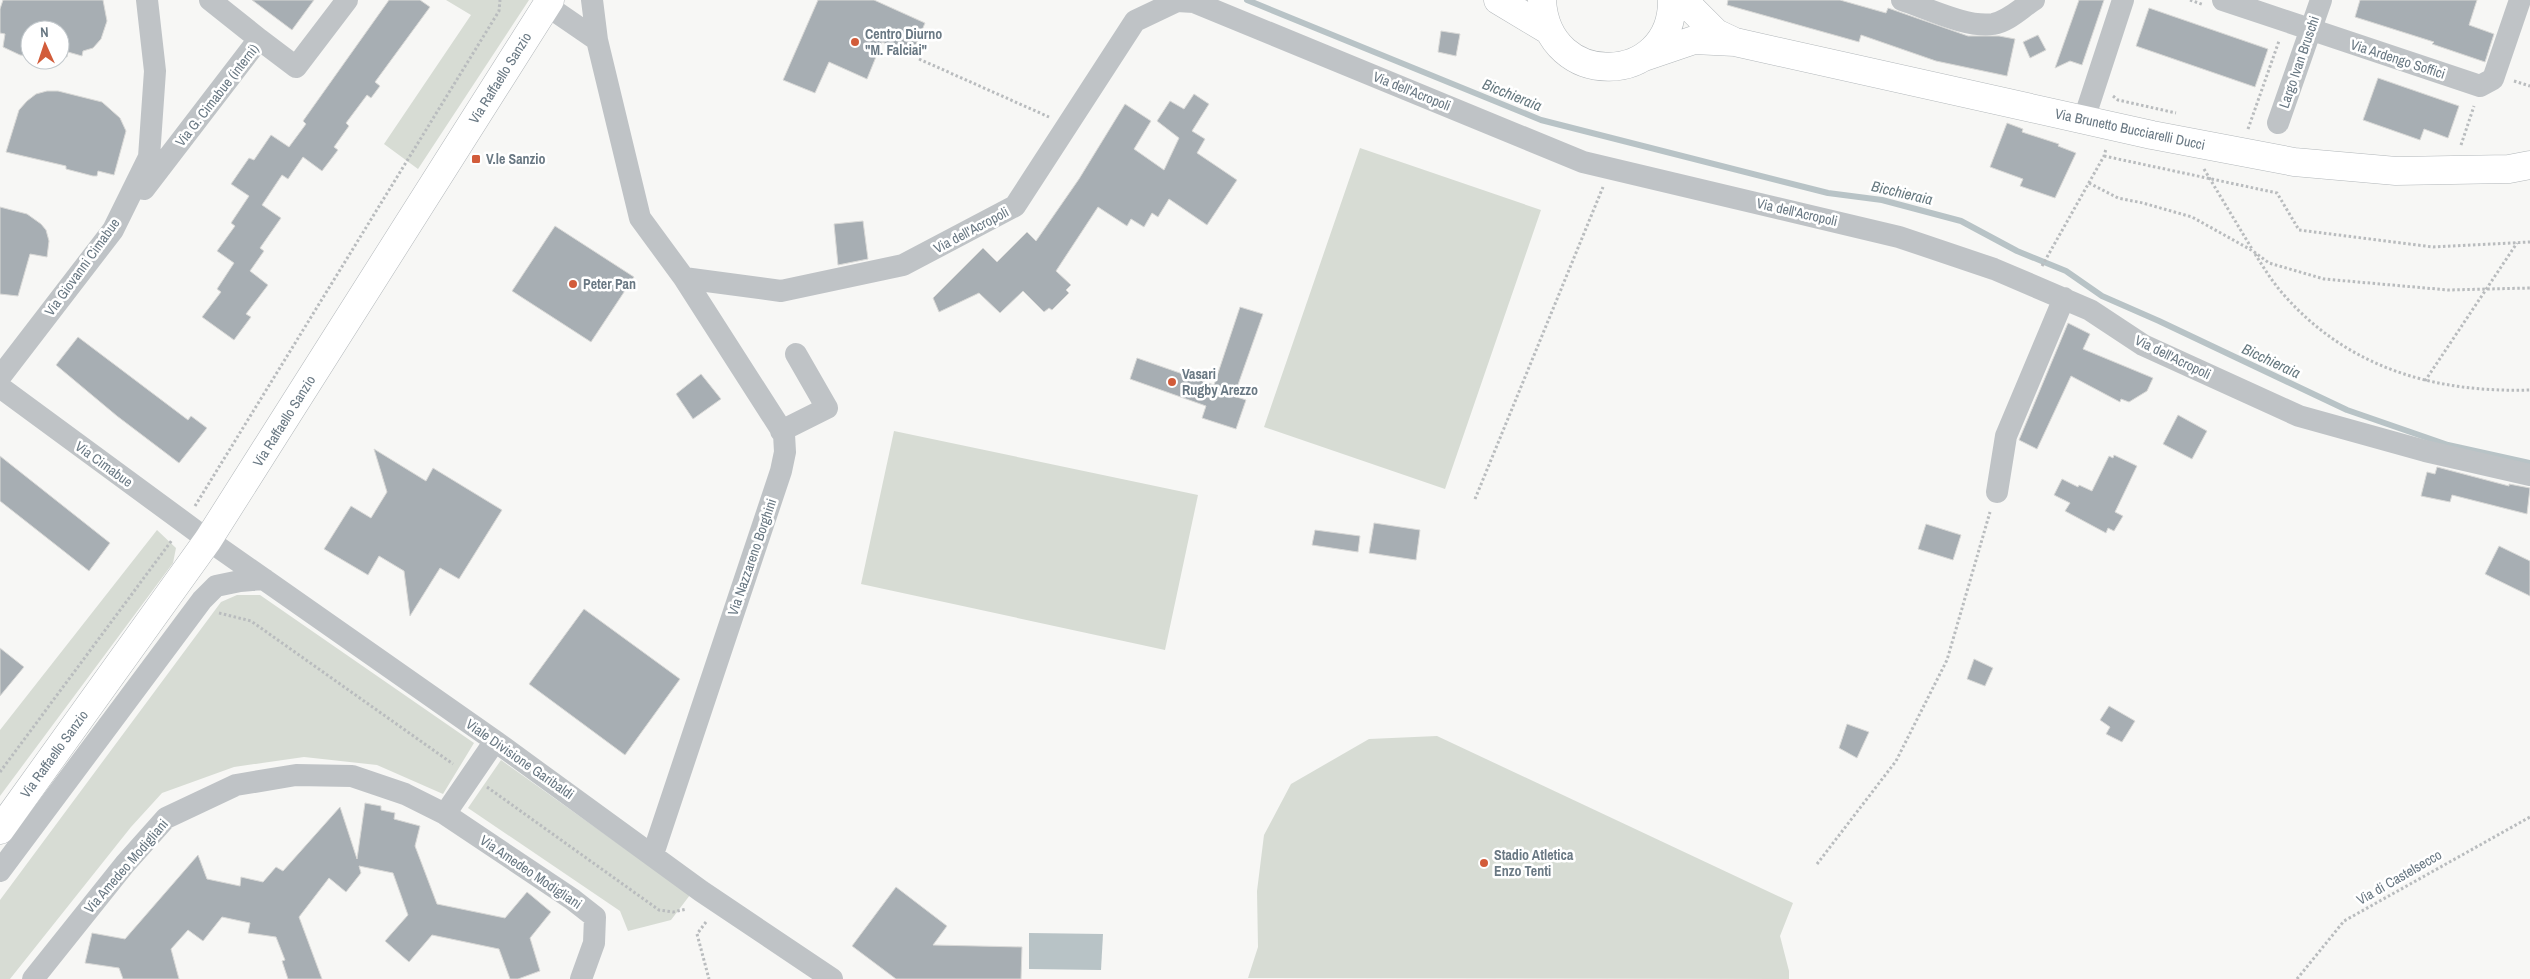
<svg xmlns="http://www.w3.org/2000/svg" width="2530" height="979" font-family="'Archivo Narrow',sans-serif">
	<rect width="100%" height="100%" fill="#f7f7f5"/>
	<path fill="#d7dcd4" d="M 446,0 L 529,0 L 418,169 L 384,144 L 471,15 Z
		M 1360,148 L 1541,210 L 1445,489 L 1264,427 Z
		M 894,431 L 1198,495 L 1165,650 L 861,584 Z
		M 157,530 L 176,548 L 173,563 L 0,796 L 0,730 Z
		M 237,595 L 260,595 L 474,743 L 443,794 L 377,765 L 304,757 L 234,767 L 162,793 L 131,827 L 10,979 L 0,979 L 0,900 L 221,602 Z
		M 1437,736 L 1793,903 L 1780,936 L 1789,971 L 1789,979 L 1248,978 L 1258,947 L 1257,891 L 1264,835 L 1291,784 L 1369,739 Z
		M 501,760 L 690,895 L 671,920 L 628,931 L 620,911 L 468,808 Z"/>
	<path fill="#b8c3c6" d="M 1029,933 L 1103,934 L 1101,970 L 1029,969 Z"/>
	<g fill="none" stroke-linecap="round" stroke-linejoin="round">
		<path stroke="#b8c3c6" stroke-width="6" d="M 1247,0 L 1541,120 L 1828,193 L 1882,200 L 1961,221 L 2017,251 L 2066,271 L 2102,296 L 2159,321 L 2347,410 L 2448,445 L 2530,463"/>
	</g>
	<path fill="#a7aeb3" stroke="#d9d9d7" d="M 3,0 L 103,0 L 107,21 L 101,39 L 93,48 L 83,51 L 82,56 L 68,52 L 67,57 L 60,56 L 60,30 L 30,30 L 30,56 L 20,55 L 3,47 L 5,34 L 0,33 L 0,9 Z
		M 252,0 L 314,0 L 292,30 Z
		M 389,0 L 420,0 L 430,7 L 375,82 L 380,86 L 371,98 L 367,95 L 346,123 L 349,126 L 334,147 L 338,150 L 322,171 L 303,157 L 288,179 L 282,175 L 262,205 L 281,218 L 260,248 L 264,251 L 250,271 L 268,285 L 246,314 L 251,317 L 234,340 L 202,317 L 221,292 L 217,289 L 234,263 L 217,251 L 235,226 L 231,223 L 249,196 L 231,184 L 249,158 L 254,160 L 271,135 L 289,147 L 306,124 L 303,121 Z
		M 818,0 L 874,0 L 925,23 L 912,54 L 882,42 L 867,79 L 829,62 L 815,93 L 783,80 Z
		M 1728,0 L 1840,0 L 1886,13 L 1888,8 L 1968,36 L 1999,36 L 2015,39 L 2007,76 L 1936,61 L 1861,35 L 1859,42 L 1727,5 Z
		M 2079,0 L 2104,0 L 2082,65 L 2070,61 L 2055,68 Z
		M 2360,0 L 2477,0 L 2469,25 L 2494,34 L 2485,62 L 2432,44 L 2434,42 L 2355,17 Z
		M 2149,8 L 2268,49 L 2255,87 L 2136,46 Z
		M 1441,31 L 1460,34 L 1456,56 L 1438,52 Z
		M 2038,35 L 2046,50 L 2030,58 L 2023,42 Z
		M 2378,78 L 2459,106 L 2448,138 L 2424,129 L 2420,140 L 2363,120 Z
		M 47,91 L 58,91 L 102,102 L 120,118 L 126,131 L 114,175 L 98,171 L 97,176 L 93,176 L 66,169 L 66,166 L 6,152 L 19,110 L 27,101 L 36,94 Z
		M 1194,94 L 1209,104 L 1192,131 L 1205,139 L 1197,153 L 1237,180 L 1207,225 L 1169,199 L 1158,217 L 1152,213 L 1144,227 L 1131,219 L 1127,226 L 1098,207 L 1056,271 L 1071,285 L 1066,290 L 1069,293 L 1052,310 L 1049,308 L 1044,312 L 1023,291 L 1000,313 L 979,293 L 939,312 L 933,298 L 983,248 L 997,262 L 1027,232 L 1036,241 L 1079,179 L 1125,104 L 1151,121 L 1134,149 L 1164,170 L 1179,138 L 1157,121 L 1170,101 L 1184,109 Z
		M 2007,123 L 2023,129 L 2022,132 L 2059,144 L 2058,146 L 2076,153 L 2055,198 L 2020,186 L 2023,179 L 1990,167 Z
		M 0,207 L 27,214 L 41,224 L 46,230 L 49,241 L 47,257 L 30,254 L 18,296 L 0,294 Z
		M 863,221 L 868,259 L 838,265 L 834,224 Z
		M 555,226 L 634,277 L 591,342 L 512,291 Z
		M 1240,307 L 1263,314 L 1234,396 L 1246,400 L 1236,429 L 1202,418 L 1206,406 L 1130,379 L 1137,358 L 1214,385 Z
		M 2068,323 L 2090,334 L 2083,349 L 2153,378 L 2147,391 L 2129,402 L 2121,399 L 2120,402 L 2071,376 L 2037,449 L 2019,440 Z
		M 78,337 L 188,420 L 191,416 L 207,428 L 179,463 L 117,416 L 56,365 Z
		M 701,374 L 721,399 L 693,419 L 676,394 Z
		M 2178,415 L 2207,431 L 2192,459 L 2163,444 Z
		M 374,449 L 426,481 L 433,468 L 502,510 L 459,579 L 440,568 L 410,616 L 404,571 L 379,556 L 368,575 L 324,549 L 351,506 L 371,518 L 387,492 Z
		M 2114,455 L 2137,466 L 2115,512 L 2123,516 L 2114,531 L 2108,528 L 2106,533 L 2065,511 L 2070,503 L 2054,495 L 2062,479 L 2078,487 L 2079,485 L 2092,491 L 2109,456 L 2113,458 Z
		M 0,456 L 110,543 L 89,571 L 0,501 Z
		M 2437,467 L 2509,486 L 2509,484 L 2530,488 L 2527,514 L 2452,495 L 2450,502 L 2421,496 L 2427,472 L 2435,474 Z
		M 1374,523 L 1420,530 L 1416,560 L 1369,553 Z
		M 1926,524 L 1961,535 L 1953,560 L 1918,549 Z
		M 1315,530 L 1360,536 L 1358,552 L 1312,545 Z
		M 2499,546 L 2530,561 L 2530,596 L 2485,574 Z
		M 584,609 L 680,679 L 625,755 L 529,684 Z
		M 0,648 L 24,667 L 0,696 Z
		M 1974,659 L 1993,668 L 1985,686 L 1967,679 Z
		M 2109,706 L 2135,721 L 2122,742 L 2106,734 L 2110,727 L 2100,720 Z
		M 1847,724 L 1869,732 L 1857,758 L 1839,748 Z
		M 365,803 L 381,806 L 381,810 L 395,813 L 394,819 L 420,826 L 415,846 L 437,904 L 505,918 L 527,892 L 551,912 L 530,938 L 540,971 L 518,979 L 510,979 L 499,949 L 432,935 L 409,962 L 385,941 L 408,915 L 393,873 L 359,866 L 361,873 L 346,892 L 329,878 L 299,917 L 322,979 L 288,979 L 282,961 L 285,960 L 276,937 L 248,933 L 250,923 L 222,917 L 203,941 L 188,930 L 171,949 L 179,979 L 123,979 L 119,968 L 85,963 L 92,933 L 125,939 L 198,855 L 207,879 L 240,886 L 241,877 L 263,882 L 276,867 L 283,871 L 340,807 L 357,859 Z
		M 896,887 L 947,926 L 933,945 L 1022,947 L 1021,979 L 896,979 L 852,946 Z"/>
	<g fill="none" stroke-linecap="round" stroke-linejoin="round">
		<g stroke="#b2b7ba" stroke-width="29">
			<path id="major" d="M 1498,0 L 1548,30
				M 1542,0 C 1547,91 1673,87 1672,0
				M 1683,0 L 1716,33 L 1733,41
				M 1644,57 L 1694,40 L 1735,42 L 2152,135 L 2294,162 L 2396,171 L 2509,169 L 2530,165
				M 0,830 L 208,540 L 550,0"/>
		</g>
		<path stroke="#b9bcbe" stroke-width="3" stroke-dasharray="2.5 2.5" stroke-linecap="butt" d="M 2190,0 L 2204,5
			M 919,59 L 1049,117
			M 2514,81 L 2530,86
			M 2113,96 L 2118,100 L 2176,113
			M 2248,129 L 2279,41
			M 2461,145 L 2474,106
			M 2104,156 L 2277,193 L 2299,230 L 2433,247 L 2530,242
			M 2204,169 L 2252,249
			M 2089,183 L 2118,198 L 2143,203 L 2192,217 L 2253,251 L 2269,263 L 2324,279 L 2448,290 L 2530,288
			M 2255,254 C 2264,268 2273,283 2284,295 C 2348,368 2435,393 2530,390
			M 2042,266 L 2104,156 L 2106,149
			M 2425,381 L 2517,243
			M 1475,499 L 1603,187
			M 195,506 L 499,11 L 500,0
			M 219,613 L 251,621 L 453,764
			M 0,772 L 172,540
			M 487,787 L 659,910 L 673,912 L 687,909
			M 1817,864 L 1896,761 L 1947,660 L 1990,512
			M 706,922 L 697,934 L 709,979
			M 2297,979 L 2344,921 L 2530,817"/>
		<path stroke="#bfc3c6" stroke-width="22" d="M 210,0 L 259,39
			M 592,0 L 597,40
			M 1902,0 C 1927,8 1967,28 1993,24 C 2009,21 2021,8 2034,0
			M 2223,0 L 2480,86 L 2493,79 L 2520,0
			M 546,5 L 597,40 L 640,218 L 684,278 L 781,291 L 903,265 L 1015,206 L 1135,21 L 1177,1 L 1194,2 L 1583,162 L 1899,237 L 1994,269 L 2090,310 L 2143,345 L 2299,416 L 2425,451 L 2530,475
			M 2084,119 L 2123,0
			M 2278,123 L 2321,0
			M 144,189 L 259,39 L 296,67 L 347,0
			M 0,377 L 113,230 L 149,157 L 155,71 L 147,0
			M 0,387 L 208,540 L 495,741 L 701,891 L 832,979
			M 781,431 L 827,408 L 796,354
			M 1997,492 L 2006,436 L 2064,298
			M 445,814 L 572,899 L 595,917 L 594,943 L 581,979
			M 653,854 L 781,471 L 785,452 L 784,434 L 684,278
			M 0,871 L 202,600 L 216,586 L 240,581 L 264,579
			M 33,979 L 125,864 L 166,818 L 236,785 L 296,775 L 352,776 L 405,794 L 445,814 L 495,741"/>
		<use href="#major" stroke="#fff" stroke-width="28"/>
	</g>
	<g fill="#d25c3a" stroke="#fff" stroke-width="2">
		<circle cx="855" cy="42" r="5"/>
		<rect x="471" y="154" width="10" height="10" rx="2.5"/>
		<circle cx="573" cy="284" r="5"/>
		<circle cx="1172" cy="382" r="5"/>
		<circle cx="1484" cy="863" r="5"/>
	</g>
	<g text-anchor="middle" stroke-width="5" stroke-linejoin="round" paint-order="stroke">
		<g font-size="14" font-weight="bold" fill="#697883" stroke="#fff" text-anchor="start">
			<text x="865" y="39">Centro Diurno<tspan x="865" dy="16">"M. Falciai"</tspan></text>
			<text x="486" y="164">V.le Sanzio</text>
			<text x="583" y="289">Peter Pan</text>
			<text x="1182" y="379">Vasari<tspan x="1182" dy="16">Rugby Arezzo</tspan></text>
			<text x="1494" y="860">Stadio Atletica<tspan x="1494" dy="16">Enzo Tenti</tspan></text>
		</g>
		<g font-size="14" fill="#697883" stroke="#fff">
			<text transform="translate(2398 59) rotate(18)" y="5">Via Ardengo Soffici</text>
			<text transform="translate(2299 62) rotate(-71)" y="5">Largo Ivan Bruschi</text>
			<text transform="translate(500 78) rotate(-58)" y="5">Via Raffaello Sanzio</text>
			<text transform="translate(1412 91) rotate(22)" y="5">Via dell'Acropoli</text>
			<text transform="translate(217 95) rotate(-52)" y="5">Via G. Cimabue (interni)</text>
			<text transform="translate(2130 129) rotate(12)" y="5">Via Brunetto Bucciarelli Ducci</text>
			<text transform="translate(1797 212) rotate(13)" y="5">Via dell'Acropoli</text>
			<text transform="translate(971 230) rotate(-28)" y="5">Via dell'Acropoli</text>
			<text transform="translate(82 267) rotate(-54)" y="5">Via Giovanni Cimabue</text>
			<text transform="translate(2173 357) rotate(26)" y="5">Via dell'Acropoli</text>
			<text transform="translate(284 421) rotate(-58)" y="5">Via Raffaello Sanzio</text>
			<text transform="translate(104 464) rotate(36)" y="5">Via Cimabue</text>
			<text transform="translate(752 557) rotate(-71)" y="5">Via Nazzareno Borghini</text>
			<text transform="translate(54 754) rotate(-54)" y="5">Via Raffaello Sanzio</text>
			<text transform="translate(520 759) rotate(35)" y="5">Viale Divisione Garibaldi</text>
			<text transform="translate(126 866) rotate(-49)" y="5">Via Amedeo Modigliani</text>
			<text transform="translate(531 872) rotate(34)" y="5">Via Amedeo Modigliani</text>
			<text transform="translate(2399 877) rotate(-30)" y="5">Via di Castelsecco</text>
		</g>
		<g font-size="15" font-style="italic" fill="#65787f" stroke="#fff">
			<text transform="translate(1512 95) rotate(22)" y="5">Bicchieraia</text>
			<text transform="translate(1902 193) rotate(13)" y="5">Bicchieraia</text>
			<text transform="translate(2271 361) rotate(25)" y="5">Bicchieraia</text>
		</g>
	</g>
	<g transform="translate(45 45) rotate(357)"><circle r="24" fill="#ffffff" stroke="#c3c9cd"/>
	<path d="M0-4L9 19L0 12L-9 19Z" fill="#d25c3a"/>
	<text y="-8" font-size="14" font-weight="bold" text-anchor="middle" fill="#697883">N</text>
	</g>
</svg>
